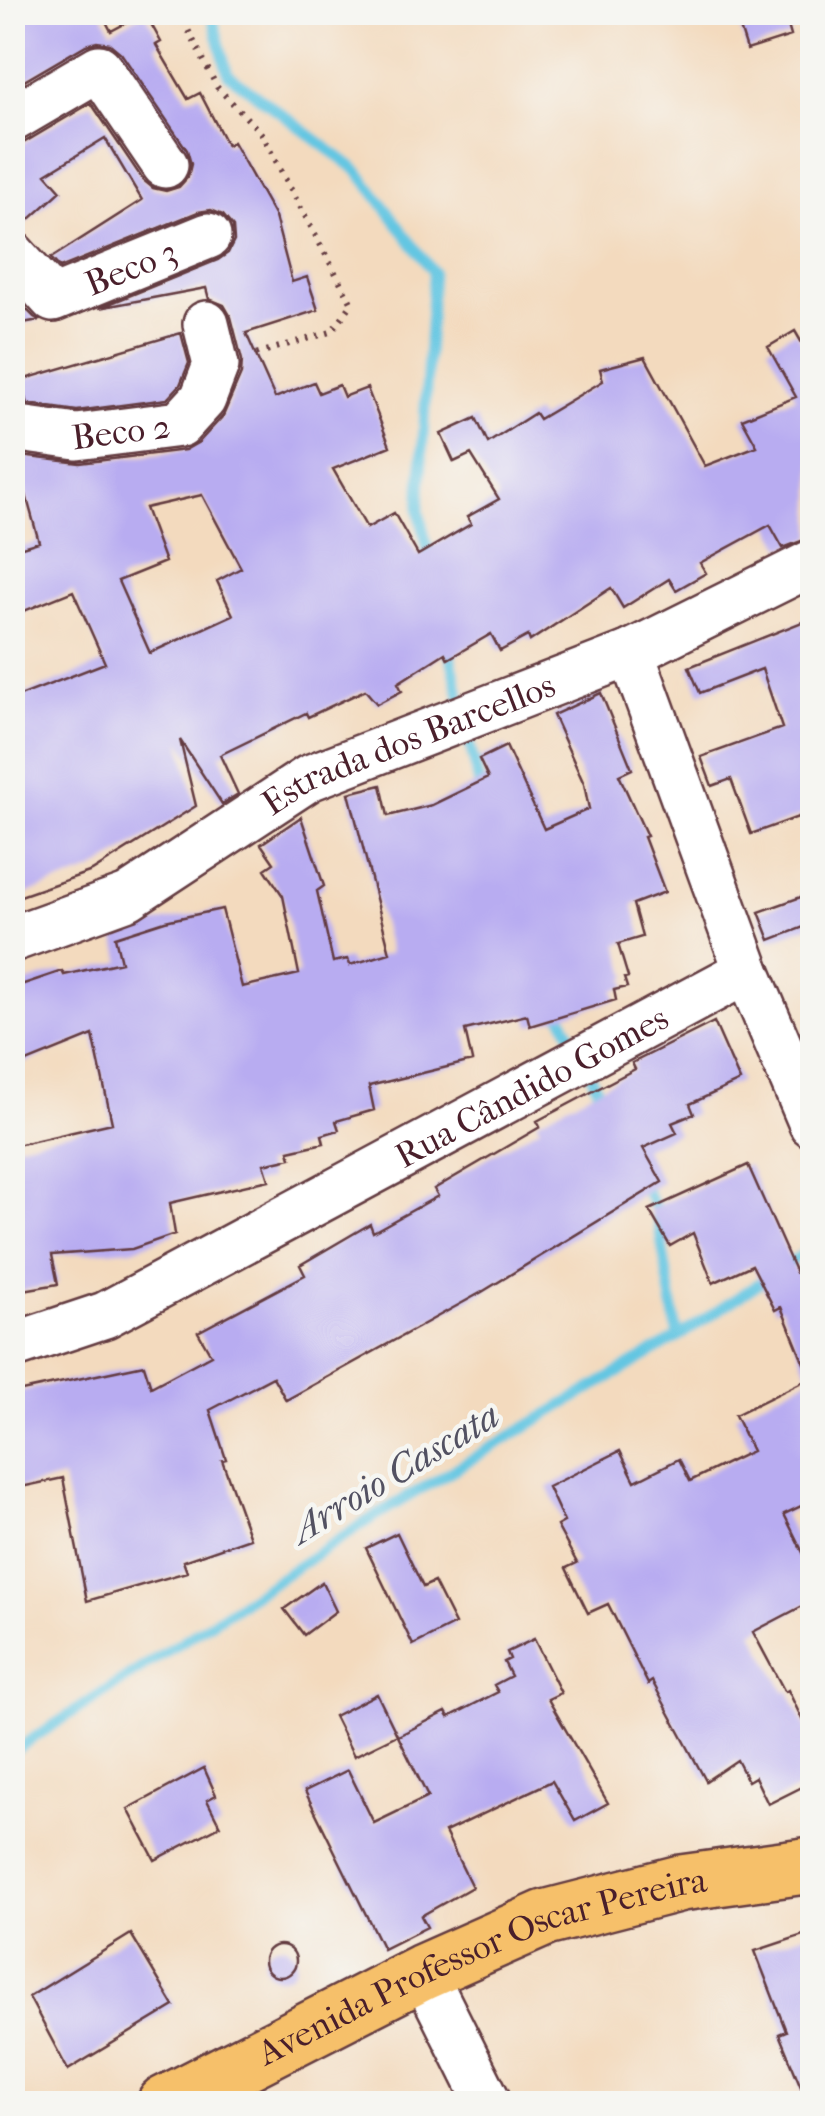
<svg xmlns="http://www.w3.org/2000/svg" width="825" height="2116" font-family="'IM FELL French Canon',serif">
	<rect width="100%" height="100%" fill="#f6f6f2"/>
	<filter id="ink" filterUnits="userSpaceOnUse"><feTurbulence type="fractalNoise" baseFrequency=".01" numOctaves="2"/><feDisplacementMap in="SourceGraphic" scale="20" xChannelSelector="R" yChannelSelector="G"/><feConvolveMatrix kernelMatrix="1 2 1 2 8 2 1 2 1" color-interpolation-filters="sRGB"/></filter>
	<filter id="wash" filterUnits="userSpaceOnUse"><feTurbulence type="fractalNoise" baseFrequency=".0048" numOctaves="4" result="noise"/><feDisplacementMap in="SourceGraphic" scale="40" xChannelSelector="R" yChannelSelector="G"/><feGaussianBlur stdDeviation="2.25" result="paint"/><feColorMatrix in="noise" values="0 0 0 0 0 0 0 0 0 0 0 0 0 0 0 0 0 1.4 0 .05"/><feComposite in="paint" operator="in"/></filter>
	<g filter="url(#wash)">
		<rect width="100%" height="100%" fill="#f3dabe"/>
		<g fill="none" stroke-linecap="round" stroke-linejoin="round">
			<path stroke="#64c6e2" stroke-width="11" d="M 211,12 L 228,74 L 358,171 L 433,272 L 419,510 L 431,564
				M 448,645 L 463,710
				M 466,728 L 481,793
				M 555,1002 L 578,1049
				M 586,1065 L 604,1103
				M 640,1178 L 656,1210 L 678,1337
				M 12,1752 L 372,1518 L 678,1337 L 812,1248"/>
		</g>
		<g id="blocks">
			<path fill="#b8acf1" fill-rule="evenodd" d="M 12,12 L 101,12 L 111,31 L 145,13 L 161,42 L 156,45 L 188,99 L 200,93 L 227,145 L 233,142 L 275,217 L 292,282 L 307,277 L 318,310 L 246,333 L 275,398 L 314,382 L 319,393 L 339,385 L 344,397 L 367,388 L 390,446 L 333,469 L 367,528 L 394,513 L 418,555 L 471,524 L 467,517 L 499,499 L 471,454 L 454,462 L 441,434 L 476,418 L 488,443 L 535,413 L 539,419 L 603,381 L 600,369 L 645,357 L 705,466 L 757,446 L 742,419 L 796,397 L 768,347 L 795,331 L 802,343 L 812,338 L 812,537 L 783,548 L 770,525 L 700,563 L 706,573 L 676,590 L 669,579 L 623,608 L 611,588 L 530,641 L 528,636 L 500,651 L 491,634 L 448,659 L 445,653 L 398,683 L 402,691 L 377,704 L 365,690 L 308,717 L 306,713 L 220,755 L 238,794 L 222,804 L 180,740 L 196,806 L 92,871 L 12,899 L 12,699 L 105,663 L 73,591 L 12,616 L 12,550 L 39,542 L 22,480 L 12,475 L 12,455 L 80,463 L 185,450 L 199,442 L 223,416 L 241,374 L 242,360 L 231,317 L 224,305 L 209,299 L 206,288 L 99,308 L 218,260 L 228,253 L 234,241 L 233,227 L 223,215 L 211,210 L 198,212 L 60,268 L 51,258 L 142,200 L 105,138 L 46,174 L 61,191 L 19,229 L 12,228 L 12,145 L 25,142 L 91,103 L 143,180 L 153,188 L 166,191 L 179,187 L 188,177 L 191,164 L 187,150 L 121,53 L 110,44 L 97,42 L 86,45 L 12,88 ZM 202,495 L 241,568 L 217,581 L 233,615 L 150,653 L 118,581 L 165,562 L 145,508 Z
				M 735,12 L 784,12 L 791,36 L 747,50 Z
				M 12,295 L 34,317 L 39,320 L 12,325 Z
				M 181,333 L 189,363 L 180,385 L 167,399 L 77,411 L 28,404 L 21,380 Z
				M 812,618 L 812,812 L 751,834 L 731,779 L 712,786 L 701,757 L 782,728 L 762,669 L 700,693 L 689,667 Z
				M 601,693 L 632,769 L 619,775 L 647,836 L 644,837 L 665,892 L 633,904 L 642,937 L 618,944 L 628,977 L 624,978 L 627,987 L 614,990 L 616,1000 L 530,1026 L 527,1015 L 465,1030 L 472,1061 L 369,1086 L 374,1110 L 336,1121 L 339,1130 L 322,1135 L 324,1143 L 289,1151 L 291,1158 L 264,1164 L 269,1180 L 170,1203 L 175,1234 L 132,1249 L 52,1255 L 58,1284 L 12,1292 L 12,1146 L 112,1123 L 93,1035 L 12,1068 L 12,988 L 62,971 L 64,975 L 121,962 L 115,937 L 165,921 L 222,909 L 242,987 L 299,974 L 283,896 L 265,869 L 274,863 L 261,844 L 301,817 L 324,886 L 317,891 L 333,962 L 348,959 L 350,965 L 390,953 L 349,793 L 381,785 L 388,816 L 432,805 L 488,778 L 479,759 L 506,746 L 544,829 L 589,809 L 584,784 L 553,715 Z
				M 812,893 L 812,924 L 770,940 L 759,912 Z
				M 714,1022 L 740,1081 L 690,1104 L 694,1114 L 672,1123 L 677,1133 L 643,1148 L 662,1182 L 482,1292 L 286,1400 L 273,1377 L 210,1410 L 226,1459 L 222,1460 L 250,1538 L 183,1561 L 187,1572 L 87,1601 L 63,1478 L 12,1489 L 12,1393 L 144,1365 L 151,1387 L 211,1355 L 198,1332 L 305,1275 L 300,1265 L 370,1224 L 373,1232 L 438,1196 L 434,1189 L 540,1127 L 537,1121 L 635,1069 L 632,1063 Z
				M 748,1165 L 796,1273 L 801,1271 L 812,1295 L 812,1501 L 784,1514 L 812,1571 L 812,1601 L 753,1632 L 785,1692 L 788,1690 L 812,1740 L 812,1782 L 768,1804 L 755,1777 L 748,1781 L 737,1760 L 706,1781 L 652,1681 L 648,1684 L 608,1604 L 588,1613 L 566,1568 L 577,1563 L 557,1526 L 564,1522 L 548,1487 L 620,1451 L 635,1481 L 679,1459 L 690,1481 L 752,1451 L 735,1415 L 810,1378 L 781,1307 L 775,1310 L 752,1265 L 713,1283 L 693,1233 L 670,1246 L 649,1210 Z
				M 397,1533 L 423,1587 L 434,1582 L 455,1624 L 413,1645 L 366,1548 Z
				M 322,1582 L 336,1611 L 304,1635 L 284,1609 Z
				M 534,1639 L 561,1693 L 548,1699 L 608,1803 L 575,1821 L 552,1781 L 445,1832 L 472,1887 L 421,1916 L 427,1927 L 383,1949 L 305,1791 L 348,1770 L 374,1823 L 428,1797 L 398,1736 L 446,1712 L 449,1717 L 498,1692 L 494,1685 L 511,1676 L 504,1662 L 510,1659 L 507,1652 Z
				M 377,1694 L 397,1735 L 354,1756 L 334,1716 Z
				M 204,1768 L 216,1795 L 207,1800 L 220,1826 L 155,1860 L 128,1809 Z
				M 812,1932 L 812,2104 L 808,2104 L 779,2034 L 786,2031 L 755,1951 Z
				M 131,1934 L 174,2006 L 68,2070 L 29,1997 Z
				M264 1961a16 16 0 1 1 32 0a16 16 0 1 1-32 0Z"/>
		</g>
	</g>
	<g filter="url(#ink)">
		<use href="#blocks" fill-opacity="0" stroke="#633b41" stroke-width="2.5"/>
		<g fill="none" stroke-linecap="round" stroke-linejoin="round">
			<g stroke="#633b41" stroke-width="50">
				<g id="minor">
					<path d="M 12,119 L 99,68 L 165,165"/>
					<path id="s1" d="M 12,254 L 53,299 L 208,236"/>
					<path id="s2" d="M 12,428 L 77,437 L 180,424 L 203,399 L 216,365 L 206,324"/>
					<path d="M 631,653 L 747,971 L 812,1124"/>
					<path id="s3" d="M 12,939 L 128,897 L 309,778 L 631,653 L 812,563"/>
					<path id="s4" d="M 12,1346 L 105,1315 L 747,971"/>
					<path d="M 423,1972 L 489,2104"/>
				</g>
			</g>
			<g stroke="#633b41" stroke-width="60">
				<g id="major">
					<path id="s5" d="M 165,2104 L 423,1972 L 545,1918 L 681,1883 L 812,1865"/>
				</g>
			</g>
			<path stroke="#633b41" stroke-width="6" stroke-dasharray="2.5 8" stroke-linecap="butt" d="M 179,12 L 217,87 L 261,133 L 352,304 L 331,332 L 252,355"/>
			<use href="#minor" stroke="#fff" stroke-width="45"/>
			<use href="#major" stroke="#f6c06b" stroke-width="55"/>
		</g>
	</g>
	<g text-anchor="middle" stroke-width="9" stroke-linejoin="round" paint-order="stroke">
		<g font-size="35" fill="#4a1f2b" stroke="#f6f6f2">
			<text dy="12" stroke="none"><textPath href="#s1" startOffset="145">Beco 3</textPath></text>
			<text dy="12" stroke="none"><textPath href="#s2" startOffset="110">Beco 2</textPath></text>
			<text dy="12" stroke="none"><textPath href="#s3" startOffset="445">Estrada dos Barcellos</textPath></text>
			<text dy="12" stroke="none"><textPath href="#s4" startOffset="582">Rua Cândido Gomes</textPath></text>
			<text dy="12" stroke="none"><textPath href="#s5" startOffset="348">Avenida Professor Oscar Pereira</textPath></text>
		</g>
		<g font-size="38" font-style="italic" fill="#525162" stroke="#f6f6f2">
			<text transform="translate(395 1472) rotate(-31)" y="13">Arroio Cascata</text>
		</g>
	</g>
	<rect width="825" height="2116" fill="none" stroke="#f6f6f2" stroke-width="50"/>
</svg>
